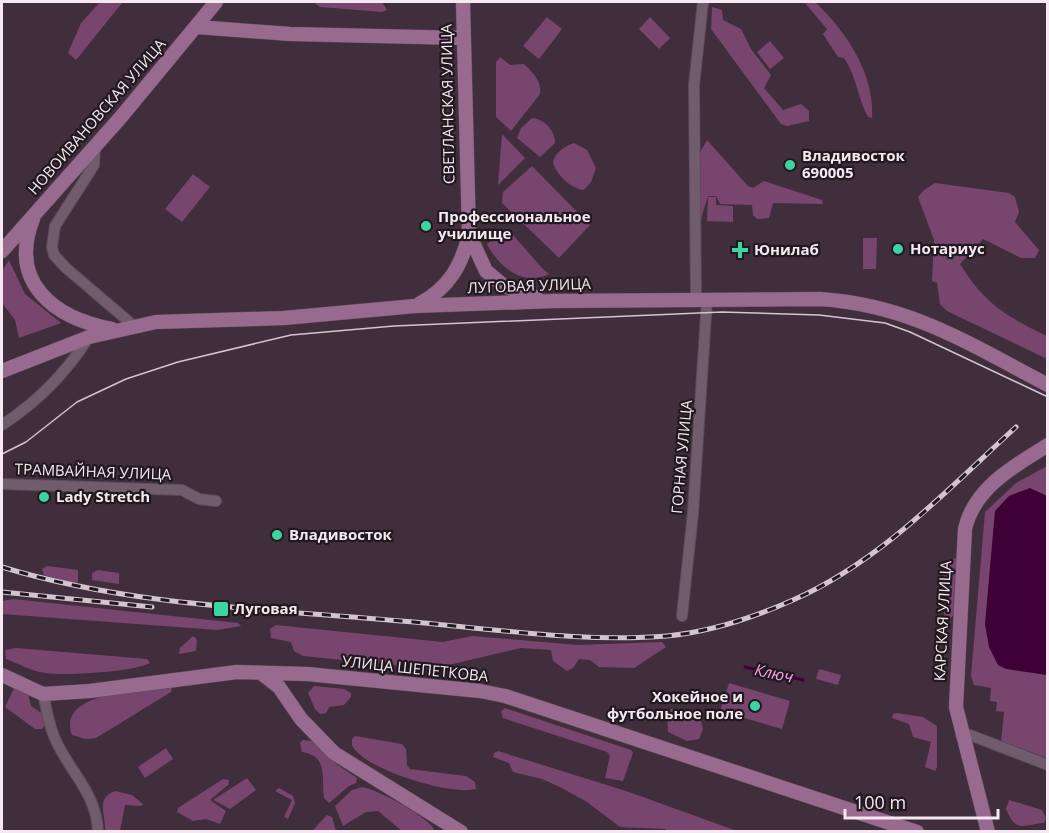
<svg xmlns="http://www.w3.org/2000/svg" width="1049" height="833" font-family="'Open Sans',sans-serif">
	<rect width="100%" height="100%" fill="#402e3c"/>
	<path fill="#77456e" d="M 100,2 L 122,3 L 76,60 L 68,53 L 81,23 Z
		M 313,2 L 382,2 L 387,10 L 382,12 L 320,7 Z
		M 804,2 L 815,2 C 846,31 875,74 872,118 L 868,117 C 857,97 857,77 844,58 L 838,57 L 823,34 L 827,29 Z
		M 712,7 L 722,10 L 723,20 L 741,29 L 751,49 L 771,75 L 764,88 L 783,110 L 801,104 L 809,111 L 809,121 L 787,126 L 781,124 L 711,29 Z
		M 547,17 L 562,29 L 539,59 L 523,46 Z
		M 650,17 L 670,38 L 659,49 L 639,29 Z
		M 770,41 L 784,58 L 770,69 L 757,52 Z
		M 500,57 L 510,65 L 524,64 C 533,73 542,81 540,94 L 511,131 L 496,117 L 496,62 Z
		M 532,118 C 544,119 556,131 555,143 L 540,157 L 517,138 L 521,128 Z
		M 502,134 L 525,158 L 498,185 Z
		M 707,140 L 748,186 L 753,188 L 764,181 L 822,200 L 823,204 L 773,203 L 769,218 L 757,219 L 753,215 L 752,205 L 720,204 L 716,196 L 708,196 L 701,219 L 699,154 Z
		M 574,143 L 587,150 L 596,168 L 591,182 L 584,190 C 571,189 557,175 553,163 C 554,153 565,146 574,143 Z
		M 532,166 L 590,225 L 559,258 L 502,203 L 503,192 Z
		M 193,174 L 210,187 L 182,222 L 165,209 Z
		M 935,183 L 1009,193 L 1015,197 L 1019,212 L 1015,222 L 1039,250 L 1035,258 L 1021,258 L 983,239 L 960,264 C 984,303 1007,317 1047,336 L 1047,359 L 947,311 L 940,304 L 937,283 L 932,281 L 934,240 L 918,197 L 924,190 Z
		M 708,197 L 716,197 L 716,205 L 733,206 L 733,222 L 707,221 Z
		M 507,228 L 542,268 L 549,274 C 522,287 498,266 487,244 Z
		M 863,238 L 877,238 L 876,269 L 863,269 Z
		M 9,260 L 25,294 L 61,323 L 19,338 L 15,320 L 2,303 L 2,271 Z
		M 1047,466 L 1047,758 L 1001,741 L 1004,712 L 996,711 L 997,702 L 990,701 L 991,688 L 974,685 L 971,676 L 985,512 L 1016,483 Z
		M 954,558 L 957,559 L 954,614 L 950,619 L 944,615 L 948,579 L 941,574 Z
		M 47,566 L 78,570 L 78,582 L 74,584 L 44,575 L 42,569 Z
		M 98,570 L 119,573 L 119,584 L 92,580 L 92,573 Z
		M 13,599 L 238,623 L 241,626 L 217,630 L 2,614 L 2,601 Z
		M 276,625 L 443,642 L 472,636 L 577,645 L 662,642 L 666,647 L 634,668 L 599,667 L 590,660 L 579,659 L 573,668 L 567,671 L 553,661 L 551,650 L 521,648 L 432,669 L 303,656 L 294,651 L 291,642 L 271,638 L 270,629 Z
		M 193,636 L 197,639 L 196,651 L 179,654 L 180,648 Z
		M 16,648 L 147,659 L 150,663 C 134,672 65,676 45,673 C 31,671 19,664 6,659 L 5,650 Z
		M 819,669 L 841,675 L 838,685 L 816,679 Z
		M 729,683 L 790,701 L 782,729 L 720,711 Z
		M 314,686 L 344,689 L 351,693 L 351,697 L 344,705 L 329,707 L 326,713 L 320,714 L 315,709 L 308,693 Z
		M 169,687 L 172,688 L 171,692 L 96,738 L 86,739 L 72,735 C 56,691 143,691 169,687 Z
		M 14,688 L 28,694 L 31,706 L 43,714 L 46,724 L 42,729 L 35,729 L 5,707 Z
		M 505,708 L 631,750 L 633,753 L 623,781 L 605,778 L 610,756 L 607,752 L 503,718 L 501,711 Z
		M 671,709 L 678,709 L 700,717 L 703,729 L 699,739 L 687,741 L 668,732 L 667,715 Z
		M 897,713 L 923,717 L 937,726 L 937,767 L 935,771 L 925,767 L 931,742 L 913,737 L 909,724 L 892,718 L 893,714 Z
		M 355,736 L 402,744 L 406,749 L 407,765 L 410,769 L 466,776 L 475,782 L 476,789 C 451,796 362,769 352,745 L 352,739 Z
		M 303,740 L 312,741 L 335,763 L 357,778 L 356,783 L 349,786 L 329,803 L 324,798 C 321,778 329,756 302,752 L 300,743 Z
		M 166,748 L 173,759 L 145,778 L 138,767 Z
		M 498,751 L 629,792 L 737,831 L 668,832 L 665,829 L 620,827 L 587,802 L 560,787 L 542,779 L 513,772 L 509,763 L 493,757 L 494,753 Z
		M 247,778 L 256,790 L 230,809 L 213,800 Z
		M 223,779 L 229,780 L 228,785 L 210,800 L 226,811 L 220,824 L 206,819 L 193,821 L 177,812 L 178,808 Z
		M 362,787 C 377,789 430,817 435,831 L 402,831 L 378,811 L 366,812 L 343,826 L 335,806 L 352,790 Z
		M 279,788 L 293,796 L 295,803 L 288,819 L 284,817 L 292,800 L 275,791 Z
		M 115,791 L 132,795 L 143,804 L 141,806 L 125,805 L 120,831 L 105,831 C 106,815 95,798 115,791 Z
		M 1009,800 L 1042,810 L 1046,818 L 1044,823 C 1022,825 1016,833 1006,809 Z
		M 327,815 L 332,817 L 336,831 L 312,831 Z"/>
	<path fill="#3e0037" d="M 1030,488 L 1047,496 L 1047,675 L 1006,669 L 998,665 L 989,647 L 985,624 L 995,511 L 1009,496 Z"/>
	<g fill="none" stroke-linecap="round" stroke-linejoin="round">
		<path stroke="#3e0037" stroke-width="3" d="M 745,667 L 803,680"/>
		<g stroke="#5c4c59" stroke-width="12">
			<path id="minor" d="M 95,147 L 94,165 L 55,226 L 52,247 L 54,255 L 66,268 L 134,326
				M 696,300 L 694,85 L 703,2
				M 2,425 C 39,401 66,373 89,337
				M 2,484 L 182,490 L 199,499 L 216,501
				M 682,616 L 693,513 L 707,300
				M 43,694 C 47,710 49,728 57,743 C 72,774 97,795 98,832
				M 961,735 L 970,735 L 1048,765"/>
		</g>
		<g stroke="#5c4c59" stroke-width="15">
			<path id="major" d="M 463,2 L 469,234 L 486,271 L 504,286 L 536,297
				M 197,27 L 290,34 L 464,38
				M 33,219 C 8,283 54,318 112,329
				M 2,251 L 121,117 L 216,2
				M 419,304 C 449,288 462,265 469,234
				M 2,371 L 89,337 L 156,322 L 284,318 L 415,306 L 554,301 L 820,299 C 911,305 969,344 1048,385
				M 261,673 L 279,687 L 301,719 L 334,753 L 461,832
				M 2,675 L 43,694 L 90,691 L 237,672 L 307,674 L 480,691 L 505,696 L 917,832
				M 988,832 L 956,707 L 965,529 C 974,488 1014,466 1048,445"/>
		</g>
		<use href="#minor" stroke="#705c6c" stroke-width="10"/>
		<use href="#major" stroke="#986a8f" stroke-width="14"/>
		<path stroke="#d2c5cf" stroke-width="1.5" d="M 2,454 L 26,442 L 77,402 L 126,379 L 178,362 L 291,335 L 394,326 L 722,312 L 819,315 L 885,323 L 910,332 L 1048,397"/>
		<g stroke="#d2c5cf" stroke-width="5">
			<path id="rail" d="M 2,567 C 130,606 268,609 401,621 C 489,628 579,643 667,636 C 709,632 755,617 793,600 C 880,562 947,490 1016,427
				M 2,592 L 152,607"/>
		</g>
		<use href="#rail" stroke="#21191f" stroke-width="3" stroke-dasharray="9" stroke-linecap="butt"/>
	</g>
	<g fill="#3dd4a3" stroke="#21191f" stroke-width="2">
		<circle cx="790" cy="165" r="6"/>
		<circle cx="426" cy="226" r="6"/>
		<circle cx="898" cy="249" r="6"/>
		<path d="M737 241h6v6h6v6h-6v6h-6v-6h-6v-6h6z"/>
		<circle cx="44" cy="497" r="6"/>
		<circle cx="277" cy="535" r="6"/>
		<rect x="213" y="601" width="16" height="16" rx="3"/>
		<circle cx="755" cy="706" r="6"/>
	</g>
	<g text-anchor="middle" stroke-width="4.5" stroke-linejoin="round" paint-order="stroke">
		<g font-size="15" fill="#f4e8f1" stroke="#21191f">
			<text transform="translate(448 104) rotate(-91)" y="5">СВЕТЛАНСКАЯ УЛИЦА</text>
			<text transform="translate(97 117) rotate(-49)" y="5">НОВОИВАНОВСКАЯ УЛИЦА</text>
			<text transform="translate(529 286) rotate(-2)" y="5">ЛУГОВАЯ УЛИЦА</text>
			<text transform="translate(682 457) rotate(-85)" y="5">ГОРНАЯ УЛИЦА</text>
			<text transform="translate(93 472) rotate(2)" y="5">ТРАМВАЙНАЯ УЛИЦА</text>
			<text transform="translate(943 621) rotate(-87)" y="5">КАРСКАЯ УЛИЦА</text>
			<text transform="translate(415 669) rotate(6)" y="5">УЛИЦА ШЕПЕТКОВА</text>
		</g>
		<g font-size="15" font-weight="bold" fill="#f4e8f1" stroke="#21191f" text-anchor="start">
			<text x="802" y="161">Владивосток<tspan x="802" dy="17">690005</tspan></text>
			<text x="438" y="222">Профессиональное<tspan x="438" dy="17">училище</tspan></text>
			<text x="910" y="254">Нотариус</text>
			<text x="754" y="255">Юнилаб</text>
			<text x="56" y="502">Lady Stretch</text>
			<text x="289" y="540">Владивосток</text>
			<text x="234" y="614">Луговая</text>
			<text x="743" y="702" text-anchor="end">Хокейное и<tspan x="743" dy="17">футбольное поле</tspan></text>
		</g>
		<g font-size="16" font-style="italic" fill="#fba1eb" stroke="#21191f">
			<text transform="translate(774 673) rotate(12)" y="6">Ключ</text>
		</g>
	</g>
	<rect width="1049" height="833" fill="none" stroke="#f4e8f1" stroke-width="6"/>
	<path d="M845 809v9h153v-9" fill="none" stroke="#f4e8f1" stroke-width="3"/>
	<text x="854" y="809" font-size="18" fill="#f4e8f1" stroke="#21191f" stroke-width="4.5" paint-order="stroke">100 m</text>
</svg>
